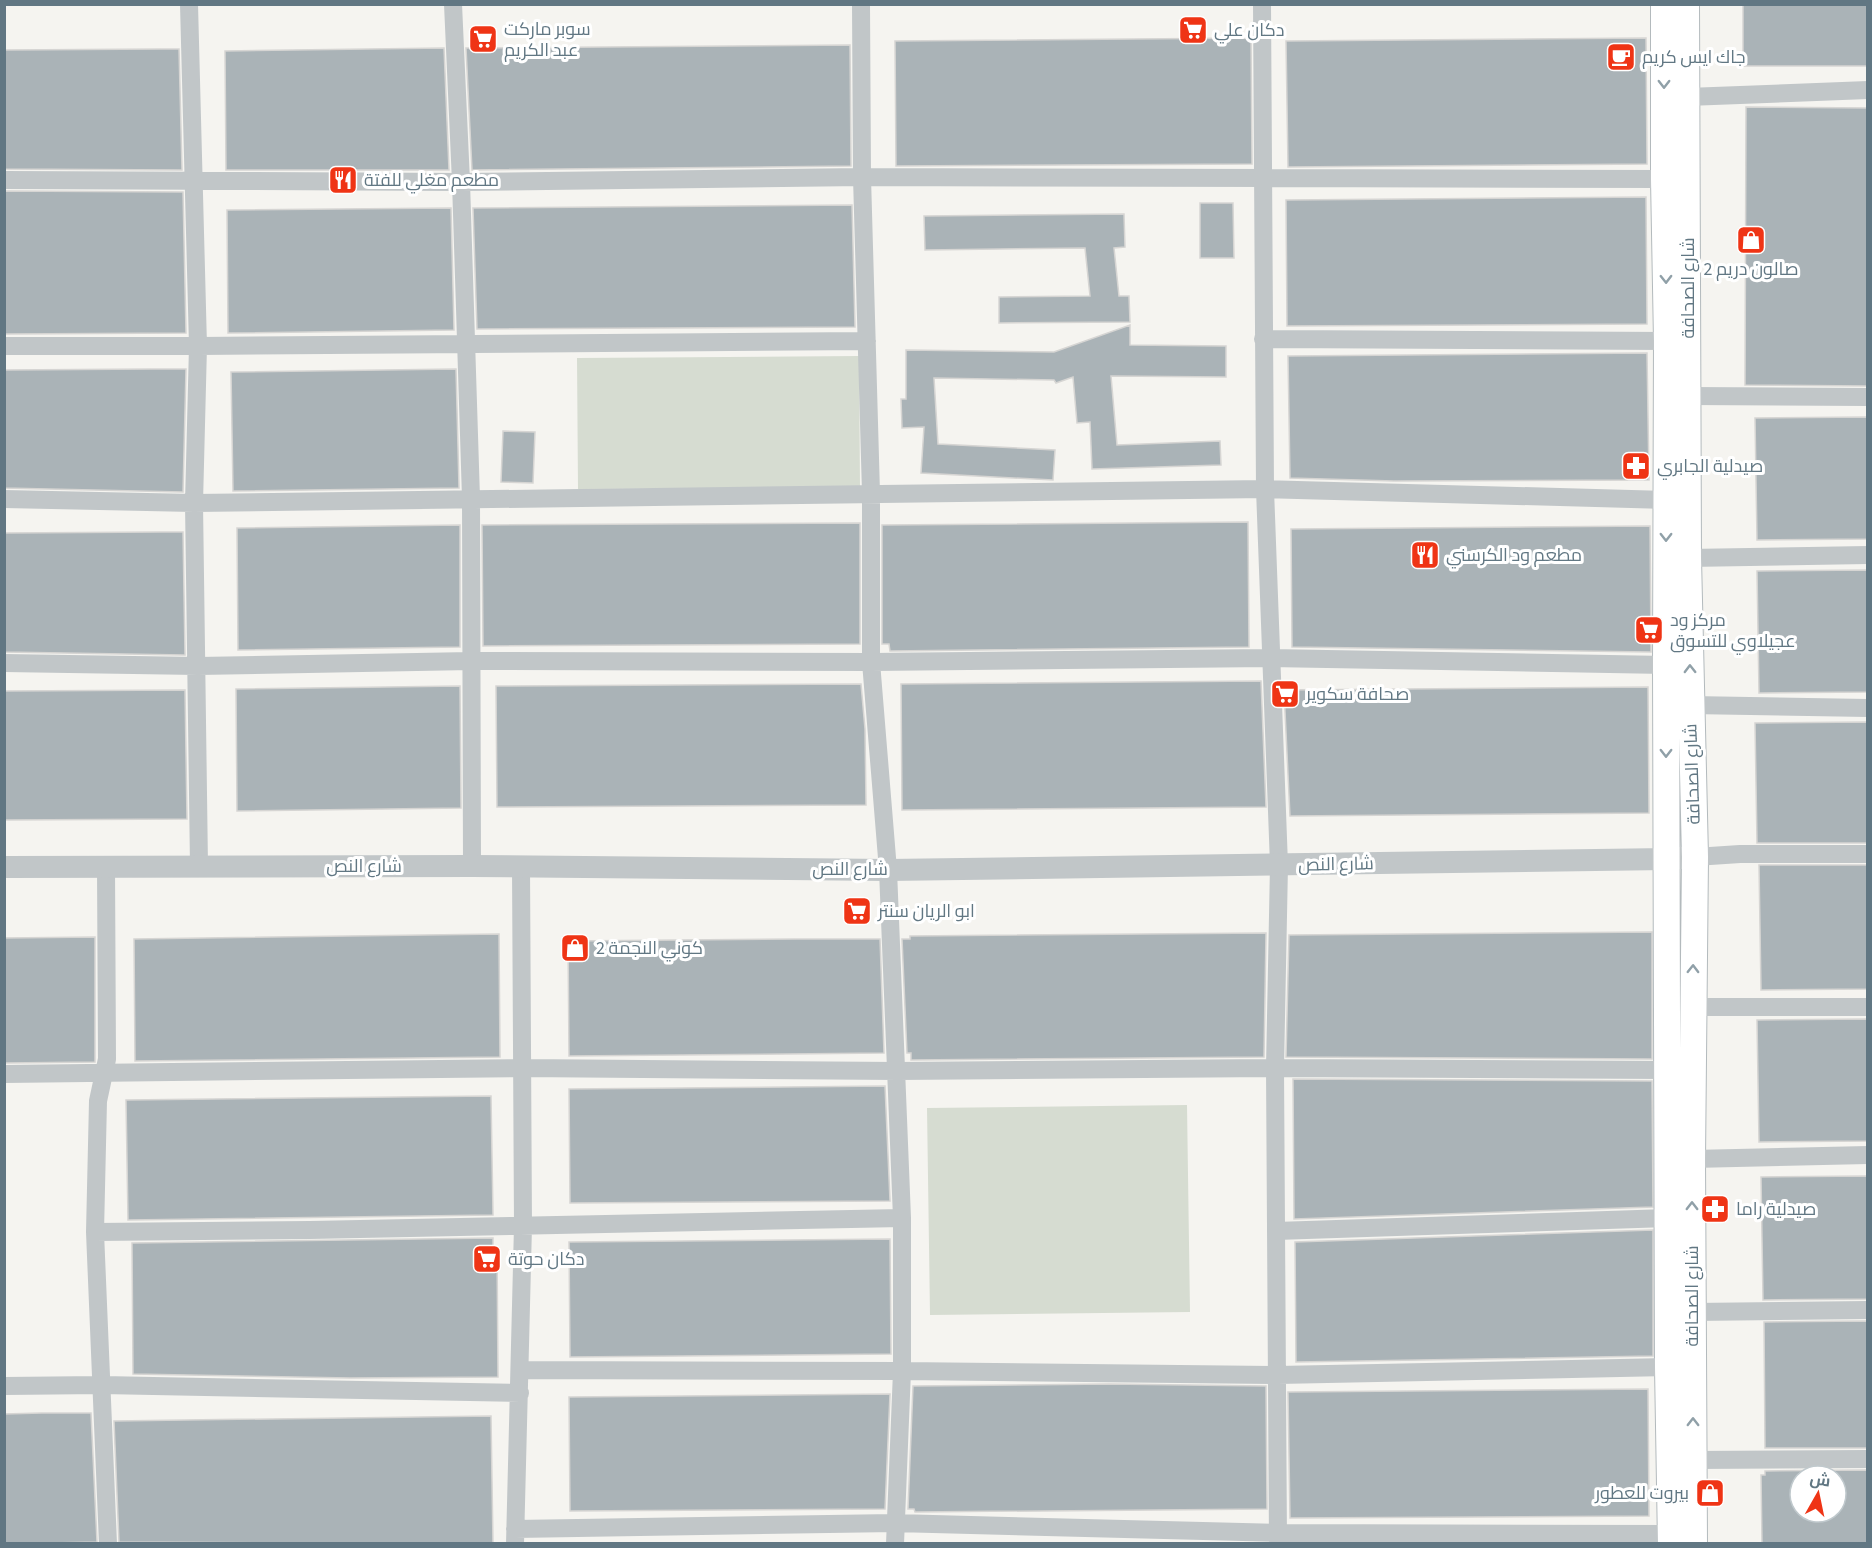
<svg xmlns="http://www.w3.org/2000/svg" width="1872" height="1548" font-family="'Source Sans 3',Cairo,sans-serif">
	<rect width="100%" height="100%" fill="#f5f4f0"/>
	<path fill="#d6dcd1" d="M 859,356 L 860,488 L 578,489 L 577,358 Z
		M 1187,1105 L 1190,1312 L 930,1315 L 927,1108 Z"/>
	<path fill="#aab3b7" stroke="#d6d5d3" stroke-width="1.5" fill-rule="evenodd" d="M 1743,4 L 1868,4 L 1868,66 L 1743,66 Z
		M 1251,38 L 1252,164 L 896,166 L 895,41 Z
		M 1646,38 L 1647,164 L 1288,167 L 1286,41 Z
		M 850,45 L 851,166 L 472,170 L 466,48 Z
		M 444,48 L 449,170 L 226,170 L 225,51 Z
		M 162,49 L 179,49 L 182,170 L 4,169 L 4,50 Z
		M 1746,107 L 1868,108 L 1868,386 L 1745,385 Z
		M 4,191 L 183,192 L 186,333 L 4,334 Z
		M 1646,197 L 1647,324 L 1287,326 L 1286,200 Z
		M 1200,203 L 1233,203 L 1234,258 L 1200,258 Z
		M 852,205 L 855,327 L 477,329 L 473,208 Z
		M 451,208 L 454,330 L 228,333 L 227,210 Z
		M 1124,214 L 1125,247 L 1114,248 L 1119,296 L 1129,296 L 1130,322 L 999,323 L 999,297 L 1090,296 L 1085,248 L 925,250 L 924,216 Z
		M 1130,325 L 1130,345 L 1226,346 L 1226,377 L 1111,376 L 1117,445 L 1220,441 L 1221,465 L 1092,469 L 1090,422 L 1077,423 L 1073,377 L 1056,383 L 1054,380 L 934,378 L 938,444 L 1055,450 L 1053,480 L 921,473 L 924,427 L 902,428 L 901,399 L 906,399 L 906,350 L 1054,352 Z
		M 1647,353 L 1649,480 L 1394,481 L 1290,478 L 1288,356 Z
		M 152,369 L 186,369 L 183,492 L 4,488 L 4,370 Z
		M 456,369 L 459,488 L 233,491 L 231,372 Z
		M 1868,417 L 1868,539 L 1757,540 L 1755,418 Z
		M 503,431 L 535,432 L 533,483 L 501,482 Z
		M 1248,522 L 1249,647 L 890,651 L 889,644 L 882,644 L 882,525 Z
		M 860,523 L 860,644 L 483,646 L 482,525 Z
		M 460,525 L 460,647 L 238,650 L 237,528 Z
		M 1650,526 L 1651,652 L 1292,647 L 1291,529 Z
		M 161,532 L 183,532 L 185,655 L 4,652 L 4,533 Z
		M 1868,570 L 1868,692 L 1759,693 L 1757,571 Z
		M 1261,681 L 1266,807 L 902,810 L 901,684 Z
		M 861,684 L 865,729 L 866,805 L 497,807 L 496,686 Z
		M 460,686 L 461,808 L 237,811 L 236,689 Z
		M 1648,687 L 1649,813 L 1290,816 L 1284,690 Z
		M 185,690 L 187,819 L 4,820 L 4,691 Z
		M 1868,722 L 1868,843 L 1757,843 L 1755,723 Z
		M 1759,865 L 1868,865 L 1868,989 L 1761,990 Z
		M 1652,932 L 1652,1059 L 1286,1057 L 1289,935 Z
		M 1266,933 L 1264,1057 L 911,1060 L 911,1053 L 907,1053 L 902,939 L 910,939 L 910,936 Z
		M 499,934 L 500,1057 L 135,1061 L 134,939 Z
		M 95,937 L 95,1062 L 4,1063 L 4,938 Z
		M 796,939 L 880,939 L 884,1053 L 569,1056 L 568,941 Z
		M 1868,1019 L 1868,1141 L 1759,1142 L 1757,1020 Z
		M 1293,1079 L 1652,1081 L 1653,1207 L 1294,1219 Z
		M 885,1086 L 890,1201 L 570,1203 L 569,1089 Z
		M 491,1096 L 493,1215 L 128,1220 L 126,1100 Z
		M 1868,1176 L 1868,1299 L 1763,1300 L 1761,1177 Z
		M 1653,1230 L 1653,1356 L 1296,1362 L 1295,1242 Z
		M 493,1238 L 493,1247 L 497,1247 L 498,1377 L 350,1378 L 133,1374 L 132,1243 Z
		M 890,1239 L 891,1354 L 570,1357 L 569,1242 Z
		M 1868,1321 L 1868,1448 L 1765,1448 L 1764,1322 Z
		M 1109,1384 L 1266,1386 L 1267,1509 L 915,1512 L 914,1509 L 908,1509 L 913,1386 Z
		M 1648,1389 L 1649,1516 L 1290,1518 L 1288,1392 Z
		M 890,1394 L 885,1509 L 570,1511 L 569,1397 Z
		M 42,1413 L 91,1413 L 97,1542 L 4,1544 L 4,1414 Z
		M 491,1416 L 493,1544 L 119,1542 L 114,1421 Z
		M 1868,1470 L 1868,1544 L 1762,1544 L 1761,1475 L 1765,1475 L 1765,1471 ZM 1800,1476 L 1836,1476 L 1836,1512 L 1800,1512 Z"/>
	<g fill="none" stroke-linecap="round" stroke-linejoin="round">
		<g stroke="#b3babd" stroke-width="28">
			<path id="secondary" d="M 1664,4 L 1664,179 L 1667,341 L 1666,665 L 1668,1367 L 1671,1544
				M 1686,4 L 1688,558 L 1695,857 L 1692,1159 L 1694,1544"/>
		</g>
		<path stroke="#c1c6c8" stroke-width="18" d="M 189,4 L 198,346 L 194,503 L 199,866
			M 453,4 L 461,182 L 471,498 L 472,866
			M 861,4 L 862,177 L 871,493 L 871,662 L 888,870 L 902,1218 L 902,1371 L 895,1544
			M 1262,4 L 1265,489 L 1279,865 L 1275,1068 L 1278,1544
			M 1687,97 L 1868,90
			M 4,180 L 461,182 L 862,177 L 1664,179
			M 1263,339 L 1667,341
			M 4,346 L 198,346 L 867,341
			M 1689,396 L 1868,397
			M 4,499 L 194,503 L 1265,489 L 1667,500
			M 1688,558 L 1868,555
			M 4,663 L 198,666 L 471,661 L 871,662 L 1270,658 L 1666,665
			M 1690,705 L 1868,708
			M 1695,857 L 1740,854 L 1868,854
			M 106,867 L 107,1059 L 98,1101 L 95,1232 L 108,1544
			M 1692,1007 L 1868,1007
			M 4,1074 L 522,1068 L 898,1071 L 1275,1068 L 1667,1070
			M 1692,1159 L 1868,1155
			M 1276,1231 L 1668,1218
			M 95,1232 L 310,1230 L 902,1218
			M 1693,1312 L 1868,1310
			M 520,1370 L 902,1371 L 1278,1375 L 1668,1367
			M 4,1386 L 102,1385 L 520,1393
			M 1693,1460 L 1868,1459
			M 515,1529 L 895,1523 L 1278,1533 L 1671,1534
			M 515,1544 L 523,1226 L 521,867"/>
		<path stroke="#c1c6c8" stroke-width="22" d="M 4,867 L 472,866 L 888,870 L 1667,859 L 1695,857"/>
		<use href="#secondary" stroke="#fff" stroke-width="26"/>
	</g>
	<defs><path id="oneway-chevron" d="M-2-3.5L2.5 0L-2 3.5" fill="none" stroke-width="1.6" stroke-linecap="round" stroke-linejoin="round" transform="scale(1.5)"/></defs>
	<g stroke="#90a0a8">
		<use href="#oneway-chevron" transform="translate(1664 84) rotate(90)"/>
		<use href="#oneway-chevron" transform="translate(1666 279) rotate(89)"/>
		<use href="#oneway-chevron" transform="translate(1666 537) rotate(90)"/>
		<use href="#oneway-chevron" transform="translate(1690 669) rotate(-91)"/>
		<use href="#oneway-chevron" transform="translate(1666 753) rotate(90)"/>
		<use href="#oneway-chevron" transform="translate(1693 969) rotate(-89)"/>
		<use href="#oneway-chevron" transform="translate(1692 1206) rotate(-90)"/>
		<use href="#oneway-chevron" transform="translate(1693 1422) rotate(-90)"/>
	</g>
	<defs>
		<g id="supermarket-square" transform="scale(1.5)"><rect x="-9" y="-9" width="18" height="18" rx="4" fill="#ef3415" stroke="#fff"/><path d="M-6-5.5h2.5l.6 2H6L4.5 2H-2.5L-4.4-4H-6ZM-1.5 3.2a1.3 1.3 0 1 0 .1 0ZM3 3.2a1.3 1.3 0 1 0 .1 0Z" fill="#fff"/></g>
		<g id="cafe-square" transform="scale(1.5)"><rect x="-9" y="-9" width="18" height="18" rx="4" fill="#ef3415" stroke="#fff"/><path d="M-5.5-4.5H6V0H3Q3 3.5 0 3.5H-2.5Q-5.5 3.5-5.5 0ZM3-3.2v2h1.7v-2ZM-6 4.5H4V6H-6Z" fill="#fff"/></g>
		<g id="restaurant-square" transform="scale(1.5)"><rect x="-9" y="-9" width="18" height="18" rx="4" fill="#ef3415" stroke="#fff"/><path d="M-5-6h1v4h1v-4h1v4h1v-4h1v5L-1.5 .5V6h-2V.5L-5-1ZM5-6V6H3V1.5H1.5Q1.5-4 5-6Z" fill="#fff"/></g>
		<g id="shop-square" transform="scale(1.5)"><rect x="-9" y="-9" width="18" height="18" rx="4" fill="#ef3415" stroke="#fff"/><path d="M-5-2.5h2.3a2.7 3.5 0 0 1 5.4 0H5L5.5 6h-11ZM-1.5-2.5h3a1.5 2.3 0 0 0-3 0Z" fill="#fff"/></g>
		<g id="pharmacy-square" transform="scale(1.5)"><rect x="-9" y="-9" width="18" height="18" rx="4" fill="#ef3415" stroke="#fff"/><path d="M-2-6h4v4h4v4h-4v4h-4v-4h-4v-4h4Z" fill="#fff"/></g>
	</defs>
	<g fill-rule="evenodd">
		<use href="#supermarket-square" x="1193" y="30"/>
		<use href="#supermarket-square" x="483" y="39"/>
		<use href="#cafe-square" x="1621" y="57"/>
		<use href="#restaurant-square" x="343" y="180"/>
		<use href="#shop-square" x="1751" y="240"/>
		<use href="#pharmacy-square" x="1636" y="466"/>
		<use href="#restaurant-square" x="1425" y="555"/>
		<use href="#supermarket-square" x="1649" y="630"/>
		<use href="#supermarket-square" x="1285" y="694"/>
		<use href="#supermarket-square" x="857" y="911"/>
		<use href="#shop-square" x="575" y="948"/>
		<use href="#pharmacy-square" x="1715" y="1209"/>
		<use href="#supermarket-square" x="487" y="1259"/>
		<use href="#shop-square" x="1710" y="1493"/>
	</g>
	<g text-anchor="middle" stroke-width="6" stroke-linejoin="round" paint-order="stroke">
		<g font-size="18" fill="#617783" stroke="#fff" text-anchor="start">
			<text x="504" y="35">سوبر ماركت<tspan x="504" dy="21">عبد الكريم</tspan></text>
			<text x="1214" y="36">دكان علي</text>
			<text x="1642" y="63">جاك ايس كريم</text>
			<text x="364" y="186">مطعم مغلي للفتة</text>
			<text x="1751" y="275" text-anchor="middle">صالون دريم 2</text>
			<text x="1657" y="472">صيدلية الجابري</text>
			<text x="1446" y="561">مطعم ود الكرسني</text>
			<text x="1670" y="626">مركز ود<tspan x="1670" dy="21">عجيلاوي للتسوق</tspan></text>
			<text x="1306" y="700">صحافة سكوير</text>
			<text x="878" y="917">ابو الريان سنتر</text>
			<text x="596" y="954">كوني النجمة 2</text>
			<text x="1736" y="1215">صيدلية راما</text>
			<text x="508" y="1265">دكان حوتة</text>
			<text x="1689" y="1499" text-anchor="end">بيروت للعطور</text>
		</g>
		<g font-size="18" fill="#617783" stroke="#fff">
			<text transform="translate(1688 288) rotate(-90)" y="6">شارع الصحافة</text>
			<text transform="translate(1692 774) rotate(-92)" y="6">شارع الصحافة</text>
			<text transform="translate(1336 864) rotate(-1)" y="6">شارع النص</text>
			<text x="364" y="872">شارع النص</text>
			<text x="850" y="875">شارع النص</text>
			<text transform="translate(1692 1296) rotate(-90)" y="6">شارع الصحافة</text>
		</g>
	</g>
	<rect width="1872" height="1548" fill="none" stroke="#617783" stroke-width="12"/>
	<g transform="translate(1818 1494) rotate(9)"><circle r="28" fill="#ffffff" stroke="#c0c9cd" stroke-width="1.5"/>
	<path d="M0-4.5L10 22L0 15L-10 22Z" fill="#ef3415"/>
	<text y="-9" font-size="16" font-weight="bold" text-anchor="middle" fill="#617783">ش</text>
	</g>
</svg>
